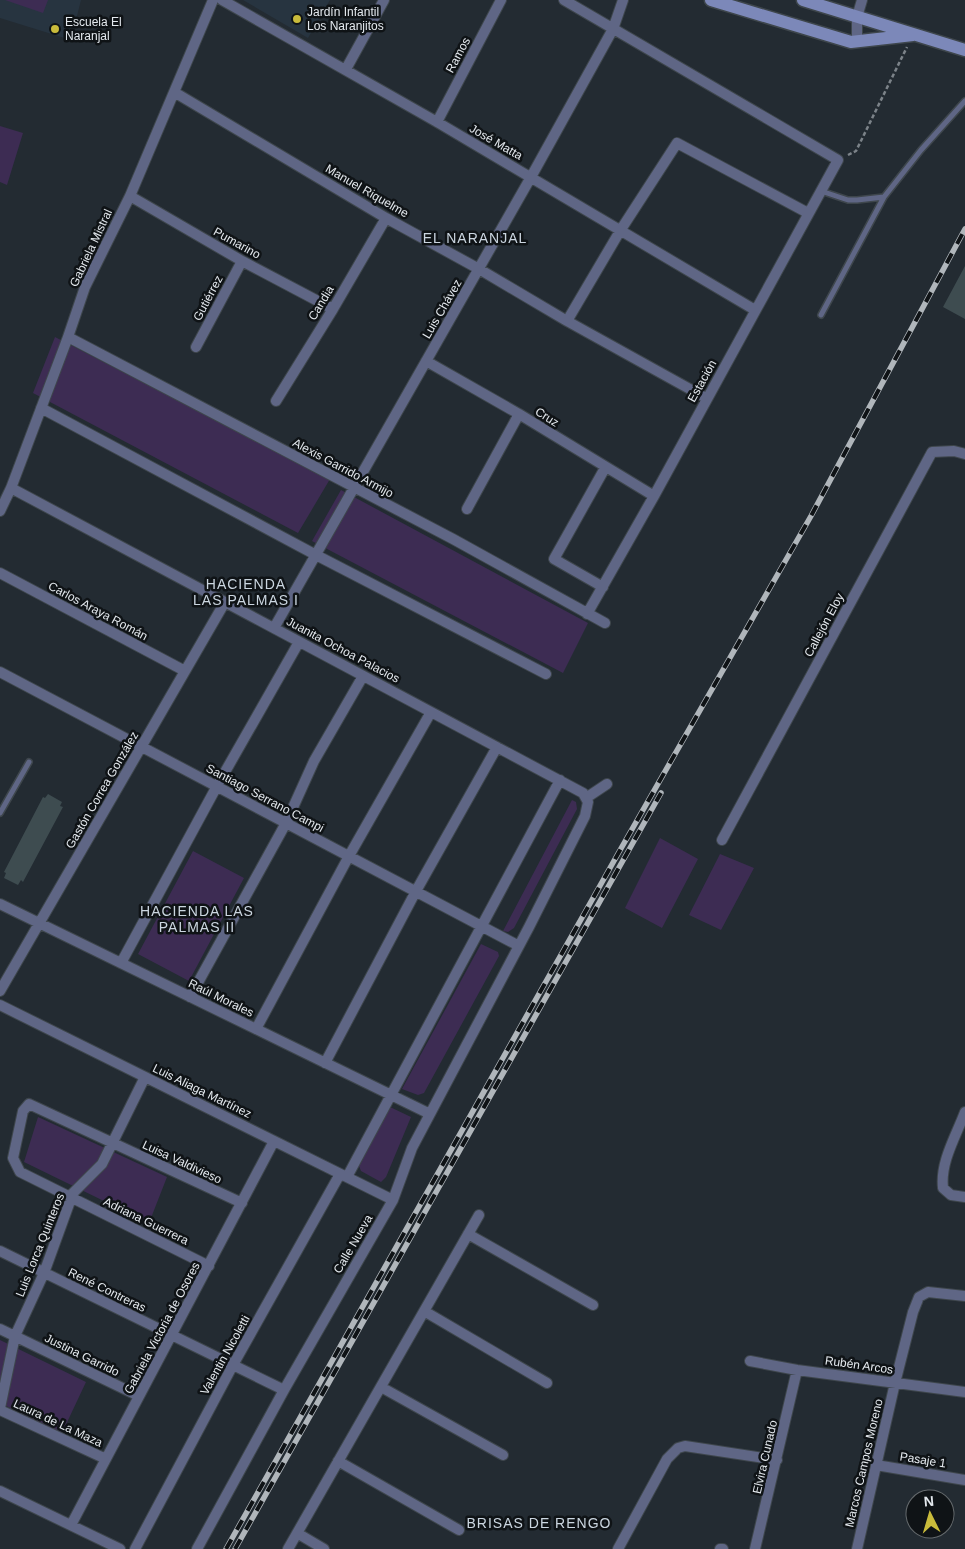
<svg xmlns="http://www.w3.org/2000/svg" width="965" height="1549" font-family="Arial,sans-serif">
	<rect width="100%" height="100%" fill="#232b32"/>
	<path fill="#273440" d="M 0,0 L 81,0 L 71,40 L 0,18 Z
		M 243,0 L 330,0 L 308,38 Z"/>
	<path fill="#3d2c53" d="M 5,0 L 48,0 L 43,13 Z
		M 0,126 L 23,133 L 7,185 L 0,182 Z
		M 55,337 L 330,479 L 298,533 L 33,393 Z
		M 341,490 L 588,623 L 563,673 L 312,541 Z
		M 572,800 L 576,802 L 577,809 L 514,928 L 508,932 L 503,931 Z
		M 660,838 L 698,859 L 662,928 L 625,908 Z
		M 193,851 L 244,878 L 189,981 L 138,954 Z
		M 720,854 L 754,868 L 721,930 L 689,915 Z
		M 481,944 L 498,952 L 499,956 L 424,1093 L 418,1095 L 402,1089 Z
		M 390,1107 L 411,1117 L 386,1177 L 381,1182 L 361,1171 L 359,1166 Z
		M 38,1117 L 167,1177 L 149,1223 L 24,1162 Z
		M 0,1340 L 86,1382 L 62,1433 L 0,1403 Z"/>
	<path fill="#3e4c50" d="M 965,266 L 965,319 L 943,307 Z
		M 48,794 L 62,802 L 60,806 L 63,807 L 23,882 L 21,880 L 18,885 L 4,878 L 6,873 L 4,872 L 43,797 L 45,798 Z"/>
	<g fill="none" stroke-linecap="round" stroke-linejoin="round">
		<g stroke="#3e464c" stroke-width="8">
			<path id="lane" d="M 821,191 L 848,200 L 857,200 L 884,197
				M 821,315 L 884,197 L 921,150 L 965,101
				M 0,813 L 29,762"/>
		</g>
		<g stroke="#3e464c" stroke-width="12">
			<path id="street" d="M 222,0 L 437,122 L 755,310
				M 564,0 L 838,160 L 654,496 L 587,614
				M 857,42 L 857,17 L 862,0
				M 346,69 L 384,0
				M 174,92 L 386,218 L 479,269 L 567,321 L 706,398
				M 437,122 L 501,0
				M 130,196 L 242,261 L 333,309
				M 567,321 L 620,231 L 677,143 L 808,213
				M 68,337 L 453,539 L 605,623
				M 196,347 L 242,261
				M 426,361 L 519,414 L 654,496
				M 276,401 L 333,309 L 386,218
				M 41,408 L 316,555 L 546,674
				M 11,488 L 583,793 L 588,802 L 585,816 L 529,927 L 412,1148 L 393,1200 L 284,1390 L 197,1549
				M 467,509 L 519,414
				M 0,511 L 11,488 L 68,337 L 85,287 L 130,196 L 213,0
				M 0,573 L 185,671
				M 603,587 L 554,559 L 605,468
				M 274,628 L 531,177 L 613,29 L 623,0
				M 0,672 L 519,946
				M 586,798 L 607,784
				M 722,840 L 932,452 L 954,451 L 965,454
				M 0,904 L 430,1114
				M 121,963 L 217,786 L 299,642
				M 0,991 L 225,602
				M 190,997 L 286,823 L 314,761 L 363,676
				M 0,1005 L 393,1200
				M 256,1029 L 349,856 L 431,712
				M 325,1063 L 416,891 L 497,747
				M 965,1112 C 956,1136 940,1162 943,1188 L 951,1195 L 965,1197
				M 347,1177 L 560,780
				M 468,1234 L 593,1305
				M 0,1251 L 284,1390
				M 209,1266 L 20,1172 L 13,1158 L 23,1111 L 29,1104 L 242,1203
				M 424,1311 L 547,1383
				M 0,1329 L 139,1396
				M 750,1361 L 797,1370 L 965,1392
				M 381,1387 L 503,1455
				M 0,1408 L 15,1336 L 44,1273 L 73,1193 L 102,1164 L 145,1077
				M 0,1410 L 106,1459
				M 338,1461 L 459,1530
				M 876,1465 L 965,1480
				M 0,1491 L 120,1549
				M 71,1525 L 274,1141
				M 297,1533 L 324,1549
				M 135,1549 L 233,1365 L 340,1174
				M 288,1549 L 479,1215
				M 618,1549 L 667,1459 L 678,1448 L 685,1446 L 777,1460
				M 720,1549 L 723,1549
				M 755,1549 L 797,1370
				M 857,1549 L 895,1383 L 913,1312 L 919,1297 L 928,1292 L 965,1296"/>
		</g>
		<g stroke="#3e464c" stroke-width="15">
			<path id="secondary" d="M 711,0 L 851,42 L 913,35
				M 803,0 L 965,50"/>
		</g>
		<path stroke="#7c8389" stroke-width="2.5" stroke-dasharray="4 2.5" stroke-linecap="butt" d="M 848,155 L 856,151 L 907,47"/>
		<use href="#lane" stroke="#5f6685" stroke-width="5"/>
		<use href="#street" stroke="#5f6685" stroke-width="10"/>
		<use href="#secondary" stroke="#7c88b9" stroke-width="12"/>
		<g stroke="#b0b6bb" stroke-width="5.5">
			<path id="rail" d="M 226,1549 L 619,852 L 811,516 L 965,229
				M 235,1549 L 661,793"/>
		</g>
		<use href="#rail" stroke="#0f1316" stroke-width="4" stroke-dasharray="11" stroke-linecap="butt"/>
	</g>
	<g fill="#c9bb3b" stroke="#0f1316" stroke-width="2">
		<circle cx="297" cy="19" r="5"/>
		<circle cx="55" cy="29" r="5"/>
	</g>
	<g text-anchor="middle" stroke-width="5" stroke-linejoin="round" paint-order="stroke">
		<g font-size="12" fill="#e4e9ee" stroke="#0f1316" text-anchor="start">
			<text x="307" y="16">Jardín Infantil<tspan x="307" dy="14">Los Naranjitos</tspan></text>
			<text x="65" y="26">Escuela El<tspan x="65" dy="14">Naranjal</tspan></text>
		</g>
		<g font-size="12" fill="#e4e9ee" stroke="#0f1316">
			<text transform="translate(458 55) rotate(-62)" y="4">Ramos</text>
			<text transform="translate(496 142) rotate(30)" y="4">José Matta</text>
			<text transform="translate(367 191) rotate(30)" y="4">Manuel Riquelme</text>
			<text transform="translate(237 243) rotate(29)" y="4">Pumarino</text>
			<text transform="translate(91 248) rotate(-65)" y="4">Gabriela Mistral</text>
			<text transform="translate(208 298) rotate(-62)" y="4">Gutiérrez</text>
			<text transform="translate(321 303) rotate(-59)" y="4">Candia</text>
			<text transform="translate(442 309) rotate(-60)" y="4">Luis Chávez</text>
			<text transform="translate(702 381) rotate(-61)" y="4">Estación</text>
			<text transform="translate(547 417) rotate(32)" y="4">Cruz</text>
			<text transform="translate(343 468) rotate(28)" y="4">Alexis Garrido Armijo</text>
			<text transform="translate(98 611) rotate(28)" y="4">Carlos Araya Román</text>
			<text transform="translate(824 625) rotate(-62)" y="4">Callejón Eloy</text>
			<text transform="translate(343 650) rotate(28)" y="4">Juanita Ochoa Palacios</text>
			<text transform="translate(102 790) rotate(-60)" y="4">Gastón Correa González</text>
			<text transform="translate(265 798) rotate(28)" y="4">Santiago Serrano Campi</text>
			<text transform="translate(221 998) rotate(26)" y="4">Raúl Morales</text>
			<text transform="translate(202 1091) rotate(26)" y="4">Luis Aliaga Martínez</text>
			<text transform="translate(182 1162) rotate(25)" y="4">Luisa Valdivieso</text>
			<text transform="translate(146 1221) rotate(26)" y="4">Adriana Guerrera</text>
			<text transform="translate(353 1244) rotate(-60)" y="4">Calle Nueva</text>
			<text transform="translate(40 1245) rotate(-68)" y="4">Luis Lorca Quinteros</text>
			<text transform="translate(107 1290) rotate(26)" y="4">René Contreras</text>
			<text transform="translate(162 1328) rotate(-62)" y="4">Gabriela Victoria de Osores</text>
			<text transform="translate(82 1355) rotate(26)" y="4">Justina Garrido</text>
			<text transform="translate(225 1355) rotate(-61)" y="4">Valentin Nicoletti</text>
			<text transform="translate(859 1365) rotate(8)" y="4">Rubén Arcos</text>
			<text transform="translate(58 1423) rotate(25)" y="4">Laura de La Maza</text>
			<text transform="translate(765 1457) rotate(-77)" y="4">Elvira Cunado</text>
			<text transform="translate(923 1460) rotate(9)" y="4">Pasaje 1</text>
			<text transform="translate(864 1463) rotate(-77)" y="4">Marcos Campos Moreno</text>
		</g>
		<g font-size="14" letter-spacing="1" fill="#cbd6e0" stroke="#0f1316">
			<text x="475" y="243">EL NARANJAL</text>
			<text x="246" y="589">HACIENDA<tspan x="246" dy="16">LAS PALMAS I</tspan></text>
			<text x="197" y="916">HACIENDA LAS<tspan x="197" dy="16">PALMAS II</tspan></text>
			<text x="539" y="1528">BRISAS DE RENGO</text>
		</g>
	</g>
	<g transform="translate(930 1514) rotate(355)"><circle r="24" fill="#0f1316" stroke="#64696c"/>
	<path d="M0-4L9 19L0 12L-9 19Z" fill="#c9bb3b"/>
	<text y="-8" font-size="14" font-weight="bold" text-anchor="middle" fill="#e4e9ee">N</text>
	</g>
</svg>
